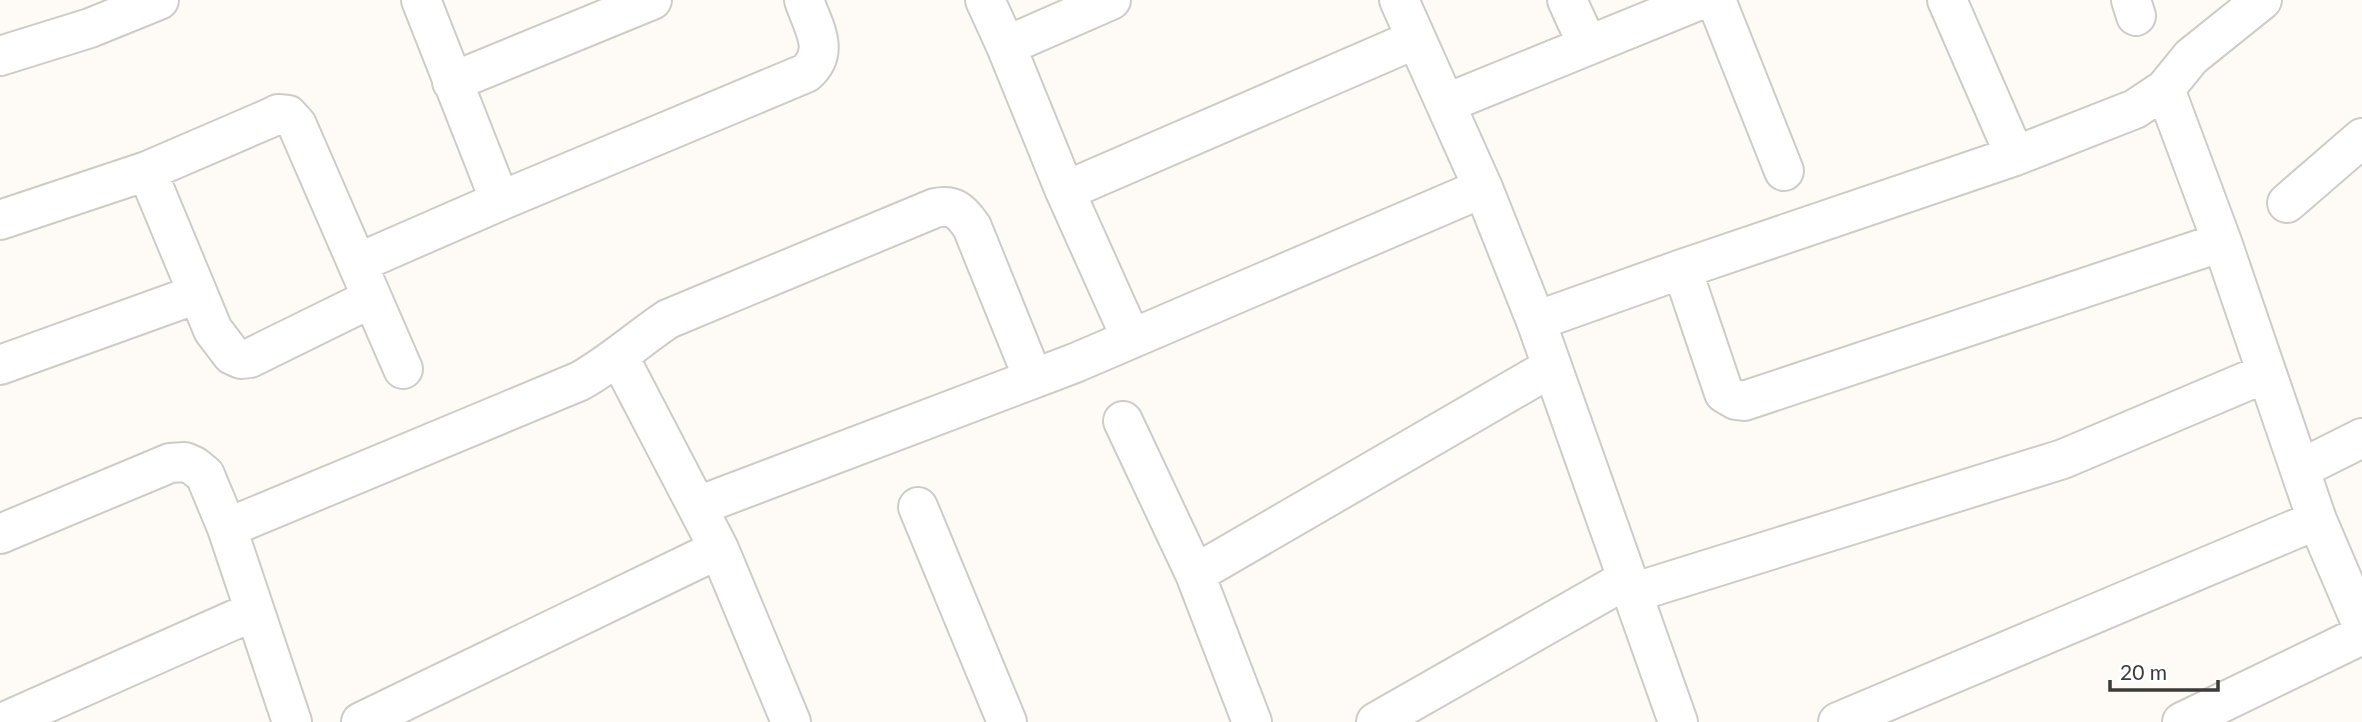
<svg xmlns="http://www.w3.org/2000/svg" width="2362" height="722" font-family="Lato,sans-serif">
	<rect width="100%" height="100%" fill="#fefbf6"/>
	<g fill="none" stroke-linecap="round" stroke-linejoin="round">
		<g stroke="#cfccc7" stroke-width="42">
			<path id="street" d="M 421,0 L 500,201
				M 985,0 L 1006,46 L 1065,191 L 1131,338
				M 1567,0 L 1587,44
				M 1716,0 L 1784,171
				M 1947,0 L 2015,156
				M 2131,0 L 2136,16
				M 1006,46 L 1111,0
				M 0,56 L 90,28 L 159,0
				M 452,82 L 652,0
				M 2165,89 L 2222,242 L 2317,520 L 2362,625
				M 1447,103 L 1700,0
				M 147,171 L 213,330 L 232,355 L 241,359 L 250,358 L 372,298
				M 1065,191 L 1416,39
				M 2287,203 L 2362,138
				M 0,220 L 147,171 L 270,118 L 278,114 L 288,115 L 297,125 L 403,369
				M 358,263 L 500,201 L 806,73 C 831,51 813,27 804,0
				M 1682,269 L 1724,393 L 1736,400 L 1744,401 L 2222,242
				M 1536,321 L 1682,269 L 2015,156 L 2135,109 L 2165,89 L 2191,57 L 2262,0
				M 619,357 L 719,549 L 791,722
				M 0,365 L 197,294
				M 1123,421 L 1195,574 L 1252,722
				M 2300,469 L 2362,438
				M 698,506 L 1075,363 L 1483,188
				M 918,507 L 1007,722
				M 227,528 L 580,381 C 612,363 638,339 668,319 L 935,208 C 954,204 961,211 972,227 L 1033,378
				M 0,534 L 170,463 L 185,462 L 194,466 L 205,475 L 227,528 L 292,722
				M 1195,574 L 1552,367
				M 1632,593 L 2063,459 L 2266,373
				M 4,722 L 254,611
				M 361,722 L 719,549
				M 1376,722 L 1627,579
				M 1838,722 L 2317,520
				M 2182,722 L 2362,635"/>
		</g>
		<g stroke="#cfccc7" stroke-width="42">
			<path id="secondary" d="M 1399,0 L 1483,188 L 1536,321 L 1678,722"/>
		</g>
		<use href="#street" stroke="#fff" stroke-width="38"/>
		<use href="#secondary" stroke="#fff" stroke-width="38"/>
	</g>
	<path d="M2110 680v10h108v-10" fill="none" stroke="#3c3b39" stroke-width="3.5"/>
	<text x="2120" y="680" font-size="21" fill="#3c3b39" stroke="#ffffff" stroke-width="5" paint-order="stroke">20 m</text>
</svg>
